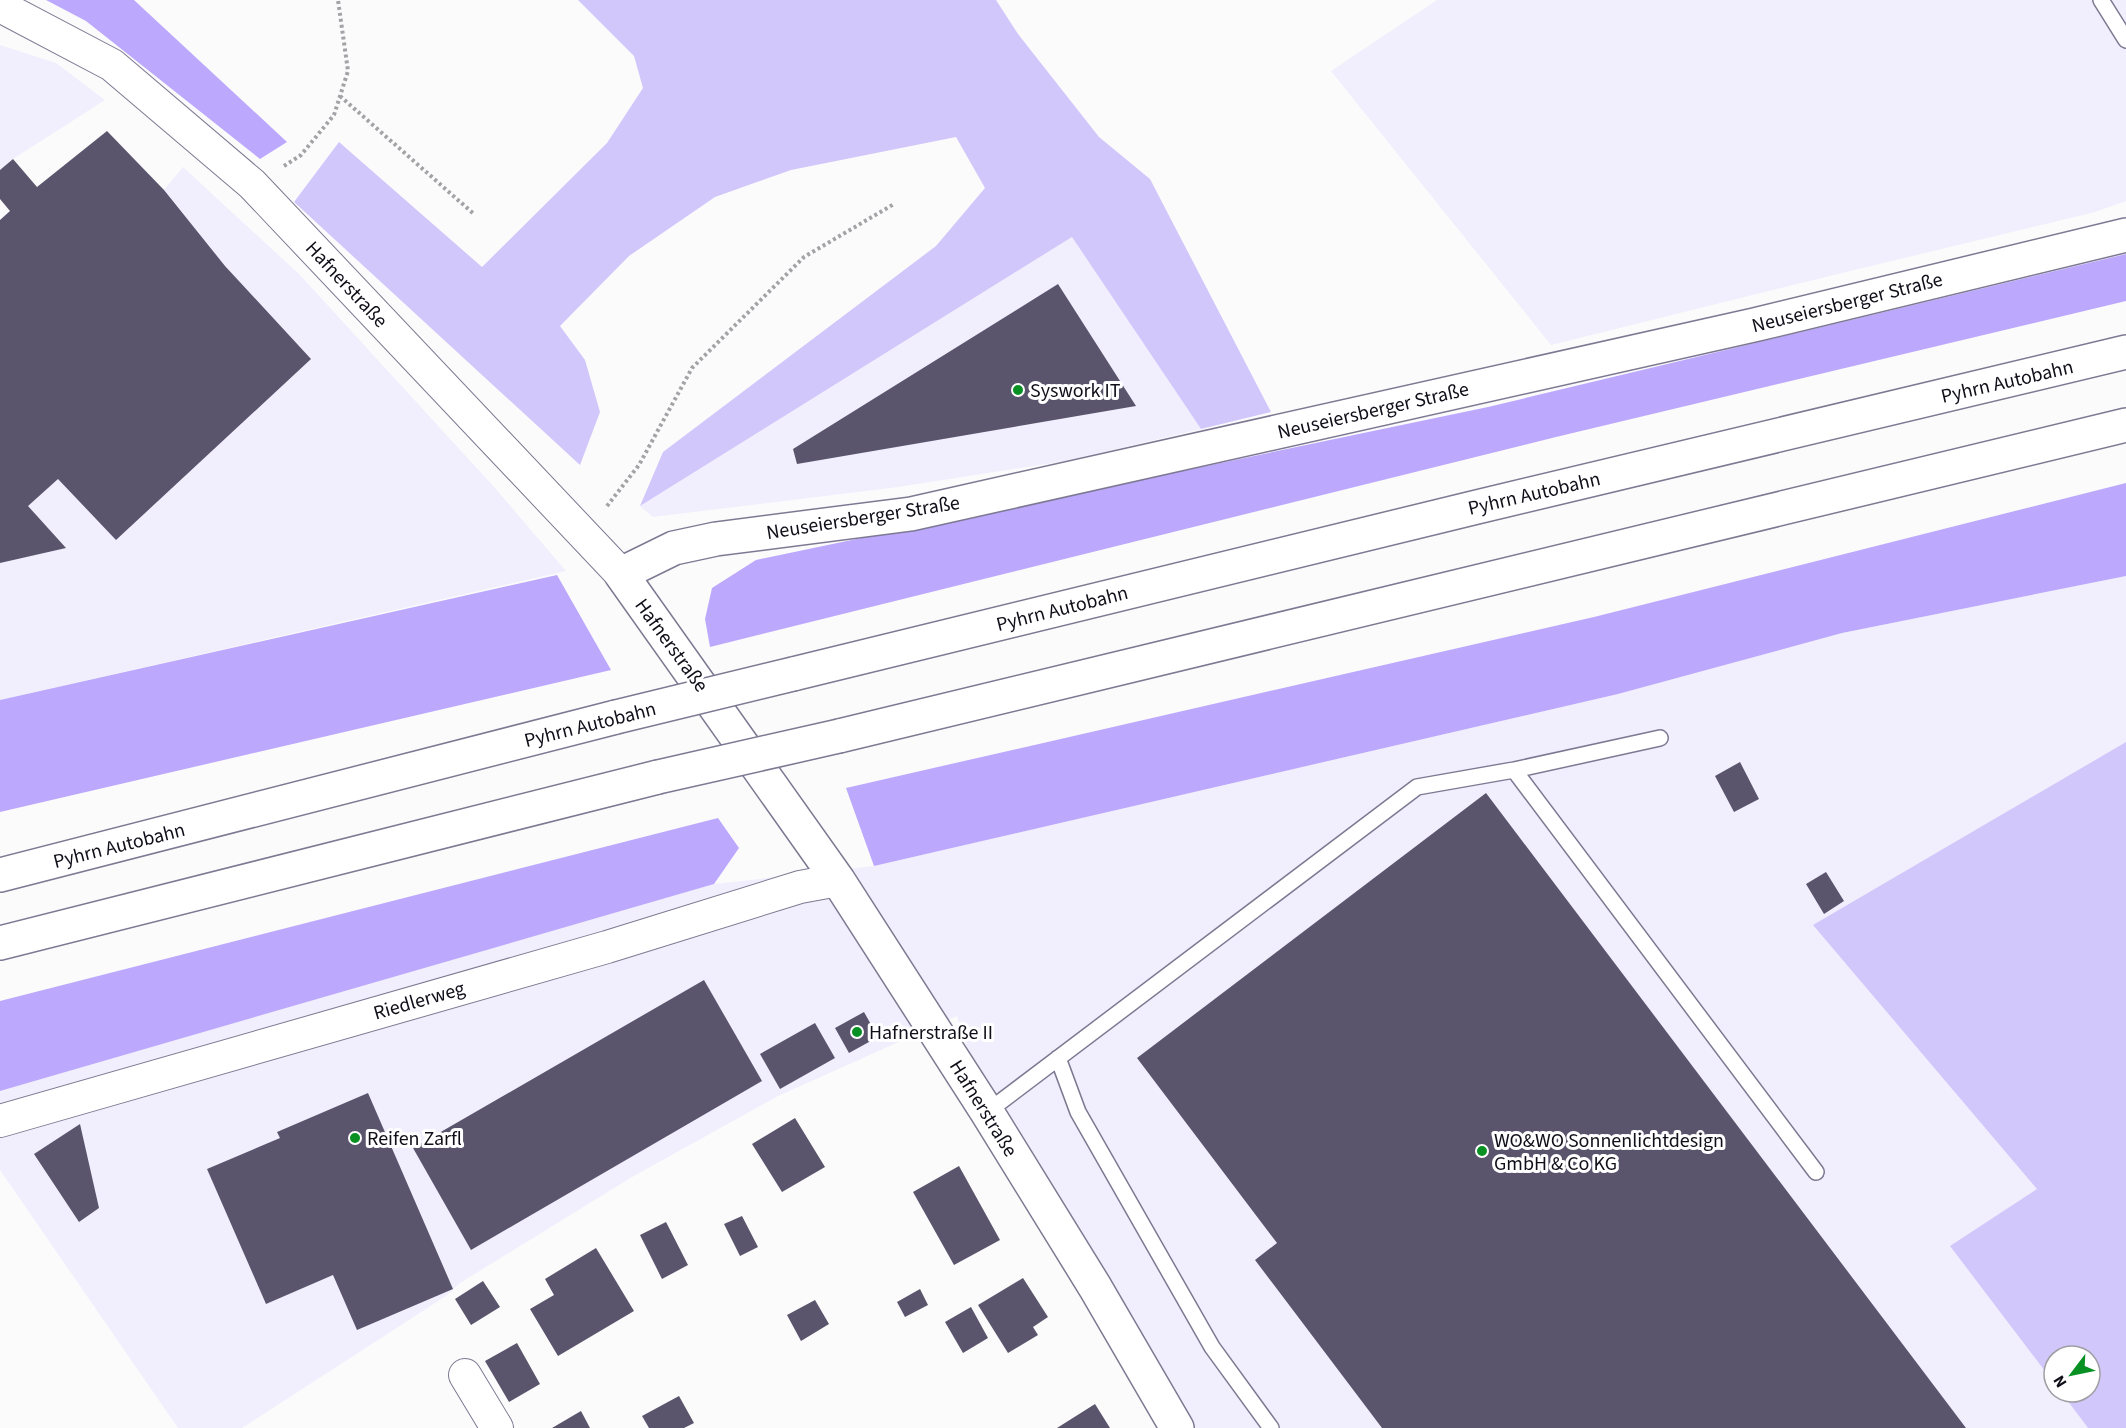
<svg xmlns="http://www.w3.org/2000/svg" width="2126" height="1428" font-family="'Source Sans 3',sans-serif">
	<rect width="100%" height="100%" fill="#fbfbfb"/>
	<path fill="#f1effd" d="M 1437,0 L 2126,0 L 2126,201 L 2095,212 L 1842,273 L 1551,345 L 1331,71 Z
		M 0,45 L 56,63 L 105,100 L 13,159 L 0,170 Z
		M 183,167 L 300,275 L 495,488 L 566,571 L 0,700 L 0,333 L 164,190 Z
		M 1072,237 L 1201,429 L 1065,461 L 898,487 L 653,517 L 640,506 Z
		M 2126,576 L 2126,742 L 1814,925 L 2038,1189 L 1951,1246 L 2054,1383 L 2054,1392 L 2061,1392 L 2088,1428 L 1177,1428 L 987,1112 L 957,1016 L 778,1096 L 632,1177 L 460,1283 L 446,1296 L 242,1428 L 178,1428 L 0,1170 L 0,1091 L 714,884 L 874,866 L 1618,694 L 1842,633 Z"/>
	<path fill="#d2c7fb" d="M 578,0 L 996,0 L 1018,34 L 1099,137 L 1150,179 L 1271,412 L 1201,429 L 1072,237 L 640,506 L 663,452 L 936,246 L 985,188 L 956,137 L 791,170 L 715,197 L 629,256 L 560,326 L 585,360 L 600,412 L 580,465 L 294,202 L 339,142 L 482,267 L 607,143 L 643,88 L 634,56 Z
		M 2126,742 L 2126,1428 L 2088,1428 L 2061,1392 L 2090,1392 L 2090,1356 L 2054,1356 L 2054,1383 L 1950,1246 L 2037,1189 L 1813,925 Z"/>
	<path fill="#bca8fd" d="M 46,0 L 134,0 L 287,142 L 260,159 L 86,21 Z
		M 2126,254 L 2126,301 L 1556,437 L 710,647 L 705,619 L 712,588 L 756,560 L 1488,407 Z
		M 2126,483 L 2126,576 L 1842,633 L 1618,694 L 874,866 L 846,788 L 1594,617 Z
		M 557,575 L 611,670 L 0,812 L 0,700 Z
		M 718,818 L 739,848 L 714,884 L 0,1091 L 0,1001 Z"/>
	<path fill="#5a556d" d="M 107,131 L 164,190 L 225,266 L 311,359 L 116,540 L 58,479 L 28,506 L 66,548 L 0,563 L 0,220 L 10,211 L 0,199 L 0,170 L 13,159 L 37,187 Z
		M 1058,284 L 1136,406 L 797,464 L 793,449 Z
		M 1740,762 L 1759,799 L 1734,812 L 1715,776 Z
		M 1486,793 L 1966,1428 L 1382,1428 L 1255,1260 L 1277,1243 L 1137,1058 Z
		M 1826,872 L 1844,901 L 1824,914 L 1806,884 Z
		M 704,980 L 762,1081 L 471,1250 L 413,1148 Z
		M 864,1012 L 878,1037 L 849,1053 L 835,1028 Z
		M 815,1023 L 835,1058 L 780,1089 L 760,1054 Z
		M 368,1093 L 453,1289 L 357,1330 L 333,1275 L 266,1304 L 207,1169 L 280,1138 L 277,1132 Z
		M 795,1118 L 825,1167 L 782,1192 L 752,1144 Z
		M 80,1124 L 99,1208 L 79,1222 L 34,1154 Z
		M 959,1166 L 1000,1240 L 954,1265 L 913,1192 Z
		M 742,1216 L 758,1247 L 740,1256 L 724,1224 Z
		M 666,1222 L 688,1265 L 662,1279 L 640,1235 Z
		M 596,1248 L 634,1311 L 558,1356 L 530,1309 L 554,1295 L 545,1279 Z
		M 1023,1278 L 1048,1317 L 1033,1327 L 1038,1335 L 1008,1353 L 978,1305 Z
		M 483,1281 L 500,1307 L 471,1325 L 455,1299 Z
		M 920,1289 L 928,1305 L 905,1317 L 897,1302 Z
		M 815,1300 L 829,1324 L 801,1341 L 787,1315 Z
		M 971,1307 L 988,1338 L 963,1353 L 945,1322 Z
		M 517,1343 L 540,1384 L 509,1402 L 485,1361 Z
		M 679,1396 L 694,1423 L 684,1428 L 649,1428 L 642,1416 Z
		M 1095,1404 L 1110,1428 L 1057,1428 Z
		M 581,1411 L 590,1428 L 552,1428 Z"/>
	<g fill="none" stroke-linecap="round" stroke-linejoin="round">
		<g stroke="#7e7992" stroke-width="18">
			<path id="service" d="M 2101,0 L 2126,40
				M 1514,770 L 1816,1172
				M 1058,1058 L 1078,1112 L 1212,1347 L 1271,1428
				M 987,1112 L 1417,787 L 1514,770 L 1660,738"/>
		</g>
		<g stroke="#7e7992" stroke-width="34">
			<path id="minor" d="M 0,6 L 112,65 L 252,184 L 621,574
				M 0,1121 L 607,947 L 800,887 L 838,880
				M 465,1375 L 497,1428"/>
		</g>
		<g stroke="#7e7992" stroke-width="36">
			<path id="tertiary" d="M 1177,1428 L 1095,1287 L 987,1112 L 838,880 L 621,574 L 674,548 L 716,539 L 911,514 L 1754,325 L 2126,235"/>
		</g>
		<g stroke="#7e7992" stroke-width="36">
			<path id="motorway" d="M 793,674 L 1477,507 L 2126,352
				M 839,736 L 2126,425
				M 0,875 L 616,717
				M 0,943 L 658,777"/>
		</g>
		<path stroke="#a3a2a6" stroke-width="4" stroke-dasharray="3 3" stroke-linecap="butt" d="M 340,96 L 475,215
			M 284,166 L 301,155 L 334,115 L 348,71 L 338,0
			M 607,506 L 639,465 L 692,368 L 804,257 L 894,204"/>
		<use href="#service" stroke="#fff" stroke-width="15"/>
		<use href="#minor" stroke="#fff" stroke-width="32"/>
		<use href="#tertiary" stroke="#fff" stroke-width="33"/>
		<use href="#motorway" stroke="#fff" stroke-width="33"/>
		<g stroke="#7e7992" stroke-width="36" stroke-linecap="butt">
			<path id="motorway-bridge" d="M 616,717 L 793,674
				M 658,777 L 839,736"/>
		</g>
		<use href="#motorway-bridge" stroke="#fff" stroke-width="33"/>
	</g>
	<g fill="#089022" stroke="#fff" stroke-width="2">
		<circle cx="1018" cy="390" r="6"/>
		<circle cx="857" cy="1032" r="6"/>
		<circle cx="355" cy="1138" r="6"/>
		<circle cx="1482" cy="1151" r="6"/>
	</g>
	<g text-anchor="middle" stroke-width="6" stroke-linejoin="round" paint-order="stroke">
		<g font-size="20" fill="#100e18" stroke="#fff">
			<text transform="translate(347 284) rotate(47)" y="7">Hafnerstraße</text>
			<text transform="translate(1847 302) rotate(-14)" y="7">Neuseiersberger Straße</text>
			<text transform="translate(2007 381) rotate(-13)" y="7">Pyhrn Autobahn</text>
			<text transform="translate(1373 410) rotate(-13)" y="7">Neuseiersberger Straße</text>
			<text transform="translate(1534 493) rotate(-13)" y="7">Pyhrn Autobahn</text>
			<text transform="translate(863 517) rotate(-9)" y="7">Neuseiersberger Straße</text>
			<text transform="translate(1062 608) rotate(-14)" y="7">Pyhrn Autobahn</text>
			<text transform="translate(672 645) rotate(54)" y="7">Hafnerstraße</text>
			<text transform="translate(590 724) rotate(-14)" y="7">Pyhrn Autobahn</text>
			<text transform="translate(119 845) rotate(-14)" y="7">Pyhrn Autobahn</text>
			<text transform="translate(419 1000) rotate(-16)" y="7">Riedlerweg</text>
			<text transform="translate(984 1108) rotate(58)" y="7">Hafnerstraße</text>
		</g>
		<g font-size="20" fill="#100e18" stroke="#fff" text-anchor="start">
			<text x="1030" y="397">Syswork IT</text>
			<text x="869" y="1039">Hafnerstraße II</text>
			<text x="367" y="1145">Reifen Zarfl</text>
			<text x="1494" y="1147">WO&amp;WO Sonnenlichtdesign<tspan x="1494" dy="23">GmbH &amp; Co KG</tspan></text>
		</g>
	</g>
	<g transform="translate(2072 1374) rotate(238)"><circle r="28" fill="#ffffff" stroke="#9f9fa3" stroke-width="1.5"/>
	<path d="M0-4.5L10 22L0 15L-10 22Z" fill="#089022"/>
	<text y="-9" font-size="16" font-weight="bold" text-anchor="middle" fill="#100e18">N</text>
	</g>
</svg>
